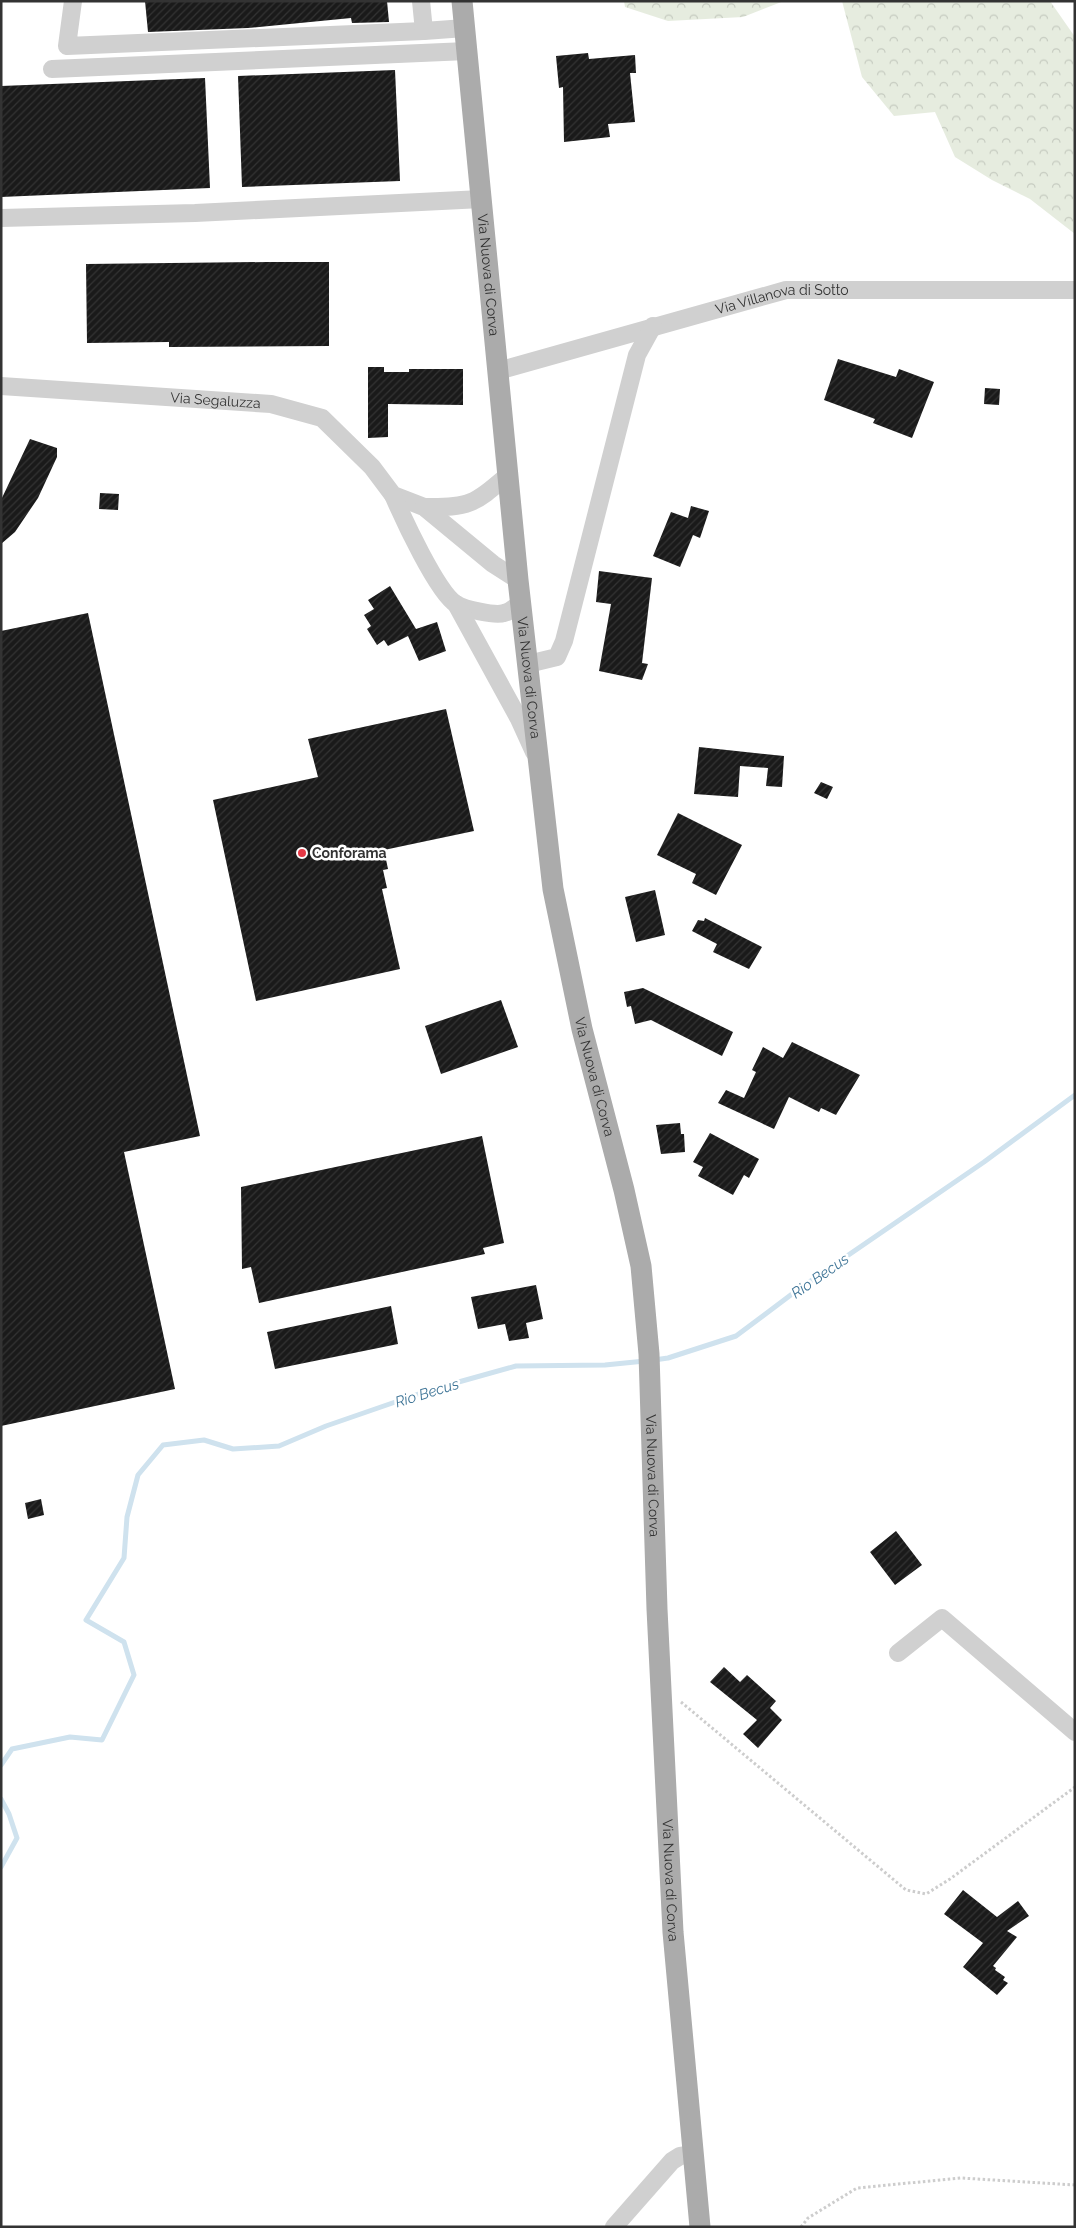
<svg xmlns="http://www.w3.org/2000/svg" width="1076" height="2228" font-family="Raleway,sans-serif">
	<defs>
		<pattern id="forest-crowns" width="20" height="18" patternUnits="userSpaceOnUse" patternTransform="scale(1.25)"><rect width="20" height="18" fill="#e6ecdf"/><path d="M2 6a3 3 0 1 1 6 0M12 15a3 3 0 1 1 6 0" fill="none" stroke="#c6cbc0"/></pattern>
		<pattern id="building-hatch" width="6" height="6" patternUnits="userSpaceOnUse" patternTransform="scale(1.25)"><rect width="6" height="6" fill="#1a1a1a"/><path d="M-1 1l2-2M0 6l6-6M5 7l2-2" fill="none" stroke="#333"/></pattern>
	</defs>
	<rect width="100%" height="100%" fill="#fff"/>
	<path fill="url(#forest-crowns)" d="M 624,1 L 784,1 L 743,17 L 668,21 L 625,7 Z
		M 842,1 L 1050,1 L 1075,37 L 1075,234 L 1030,199 L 992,180 L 955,157 L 935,112 L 894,116 L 862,77 Z"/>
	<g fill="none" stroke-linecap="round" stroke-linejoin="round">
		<path stroke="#cfe2ee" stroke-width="5" d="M 654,1360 L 668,1358 L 736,1336 L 796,1291 L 984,1162 L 1075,1095
			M 1,1765 L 12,1749 L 70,1737 L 102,1740 L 134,1675 L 124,1642 L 86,1620 L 124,1558 L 127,1517 L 138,1475 L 163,1445 L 204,1440 L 233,1449 L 279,1446 L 326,1426 L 430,1390 L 516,1366 L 605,1365 L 645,1361
			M 1,1799 L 9,1814 L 17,1838 L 1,1867"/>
	</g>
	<path fill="url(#building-hatch)" d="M 145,1 L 387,1 L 389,22 L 352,23 L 351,18 L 248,28 L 148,32 Z
		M 588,53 L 589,59 L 635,55 L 636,73 L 630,73 L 635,122 L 608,124 L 610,137 L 564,142 L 563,87 L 559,88 L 556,56 Z
		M 395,70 L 400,181 L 242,187 L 238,76 Z
		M 205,78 L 210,188 L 1,197 L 1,86 Z
		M 267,262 L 329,262 L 329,346 L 169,347 L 169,342 L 87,343 L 86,264 Z
		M 838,359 L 896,377 L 899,369 L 934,382 L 912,438 L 873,423 L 875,419 L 824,400 Z
		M 368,367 L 384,367 L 384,372 L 409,372 L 409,369 L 463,369 L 463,405 L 388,404 L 388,437 L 368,438 Z
		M 985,388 L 1000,389 L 999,405 L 984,404 Z
		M 30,439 L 57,448 L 57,457 L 38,498 L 15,532 L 1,544 L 1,500 Z
		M 100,493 L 119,494 L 118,510 L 99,509 Z
		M 691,506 L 709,511 L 700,538 L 693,535 L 680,567 L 653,556 L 671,512 L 688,518 Z
		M 599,571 L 652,578 L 642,663 L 648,664 L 642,680 L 599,671 L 611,604 L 596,602 Z
		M 390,586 L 416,629 L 437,622 L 446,651 L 419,661 L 408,636 L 388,646 L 384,640 L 377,645 L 367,629 L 371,626 L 364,615 L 374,609 L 368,600 Z
		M 88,613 L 200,1136 L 124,1152 L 175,1389 L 1,1426 L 1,631 Z
		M 446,709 L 474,831 L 384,850 L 388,869 L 383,870 L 387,888 L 382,889 L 400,969 L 256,1001 L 213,800 L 318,777 L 308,739 Z
		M 699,747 L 784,756 L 782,787 L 766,786 L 768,768 L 740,766 L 738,797 L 694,794 Z
		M 821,782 L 833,787 L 827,799 L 814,793 Z
		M 678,813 L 742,845 L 716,895 L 692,883 L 696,874 L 657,855 Z
		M 655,890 L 665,935 L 636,942 L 625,897 Z
		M 705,918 L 762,947 L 749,969 L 713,952 L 717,944 L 692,931 L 698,920 L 704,921 Z
		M 643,988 L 733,1032 L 722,1056 L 651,1020 L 635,1024 L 631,1006 L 627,1007 L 624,992 Z
		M 501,1000 L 518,1047 L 441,1074 L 425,1026 Z
		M 792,1042 L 860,1075 L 836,1115 L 821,1108 L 819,1112 L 789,1097 L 774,1129 L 718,1103 L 726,1090 L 744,1098 L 756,1072 L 752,1070 L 763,1047 L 783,1058 Z
		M 680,1123 L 681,1134 L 684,1134 L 685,1152 L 661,1154 L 656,1125 Z
		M 710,1133 L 759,1159 L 749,1178 L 744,1175 L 733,1195 L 698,1176 L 703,1167 L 693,1162 Z
		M 482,1136 L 504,1243 L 483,1248 L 485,1254 L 259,1303 L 251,1267 L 242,1269 L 241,1187 Z
		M 536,1285 L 543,1319 L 526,1323 L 529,1338 L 509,1341 L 505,1324 L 478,1329 L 471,1297 Z
		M 391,1306 L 398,1344 L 275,1369 L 267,1332 Z
		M 41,1499 L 44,1515 L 28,1519 L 25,1503 Z
		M 896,1531 L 922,1565 L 895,1585 L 870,1552 Z
		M 724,1667 L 740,1682 L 747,1675 L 776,1701 L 770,1708 L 782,1720 L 758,1748 L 743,1734 L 757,1720 L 710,1682 Z
		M 963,1890 L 997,1917 L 1018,1901 L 1029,1916 L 1007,1931 L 1017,1937 L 993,1966 L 996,1968 L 995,1970 L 1005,1977 L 1003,1980 L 1008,1983 L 997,1995 L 963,1967 L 983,1943 L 944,1914 Z"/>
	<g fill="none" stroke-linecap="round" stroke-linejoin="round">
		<path stroke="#cdcdcd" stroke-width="3" stroke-dasharray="2.5 2.5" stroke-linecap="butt" d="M 681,1702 L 906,1890 L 926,1894 L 950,1879 L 1075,1787
			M 801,2227 L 808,2218 L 857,2188 L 961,2178 L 1075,2185"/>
		<g stroke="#d0d0d0" stroke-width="18">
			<path d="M 73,1 L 67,46 L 424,31"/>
			<path d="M 421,1 L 424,31 L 465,28"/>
			<path d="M 52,69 L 467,51"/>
			<path d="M 1,218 L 195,213 L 482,199"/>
			<path id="s1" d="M 498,371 L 786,290 L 1075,290"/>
			<path id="s2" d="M 1,386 L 271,404 L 322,418 L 372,467 L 393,495 L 424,507 L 493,564 L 518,580"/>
			<path d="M 393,495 C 403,518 437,592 456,604 C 464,609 495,616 504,613 C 510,612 516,606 521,603"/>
			<path d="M 424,507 C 470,508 474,504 508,475"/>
			<path d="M 456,604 L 519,719 L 534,752"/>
			<path d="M 528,664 L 557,657 L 564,641 L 637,355 L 653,326"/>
			<path d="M 898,1653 L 942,1618 L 1075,1732"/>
			<path d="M 614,2227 L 672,2161 L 680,2156 L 694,2154"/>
		</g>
		<path stroke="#ababab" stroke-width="21" id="s3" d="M 462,1 L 518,580 L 553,889 L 582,1029 L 624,1190 L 641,1266 L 649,1354 L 657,1609 L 673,1932 L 700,2227"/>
	</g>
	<circle fill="#e63946" stroke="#fff" stroke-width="2" cx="302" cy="853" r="5"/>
	<g text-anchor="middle" stroke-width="5" stroke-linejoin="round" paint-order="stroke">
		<g font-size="14" fill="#333" stroke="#fff">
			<text dy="5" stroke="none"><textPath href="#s3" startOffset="275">Via Nuova di Corva</textPath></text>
			<text dy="5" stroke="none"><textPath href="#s1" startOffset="294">Via Villanova di Sotto</textPath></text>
			<text dy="5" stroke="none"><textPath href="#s2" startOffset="215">Via Segaluzza</textPath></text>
			<text dy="5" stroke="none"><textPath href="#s3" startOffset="680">Via Nuova di Corva</textPath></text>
			<text dy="5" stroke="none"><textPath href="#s3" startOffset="1085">Via Nuova di Corva</textPath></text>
			<text dy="5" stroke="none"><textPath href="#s3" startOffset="1490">Via Nuova di Corva</textPath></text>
			<text dy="5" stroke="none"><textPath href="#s3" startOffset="1895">Via Nuova di Corva</textPath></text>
		</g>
		<g font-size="14" font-weight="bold" fill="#333" stroke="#fff" text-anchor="start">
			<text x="312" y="858">Conforama</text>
		</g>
		<g font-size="15" font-style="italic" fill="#3f7597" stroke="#fff">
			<text transform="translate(820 1276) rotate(-35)" y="5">Rio Becus</text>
			<text transform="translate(427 1393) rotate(-17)" y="5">Rio Becus</text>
		</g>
	</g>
	<rect width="1076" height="2228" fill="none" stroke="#333333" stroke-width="5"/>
</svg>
